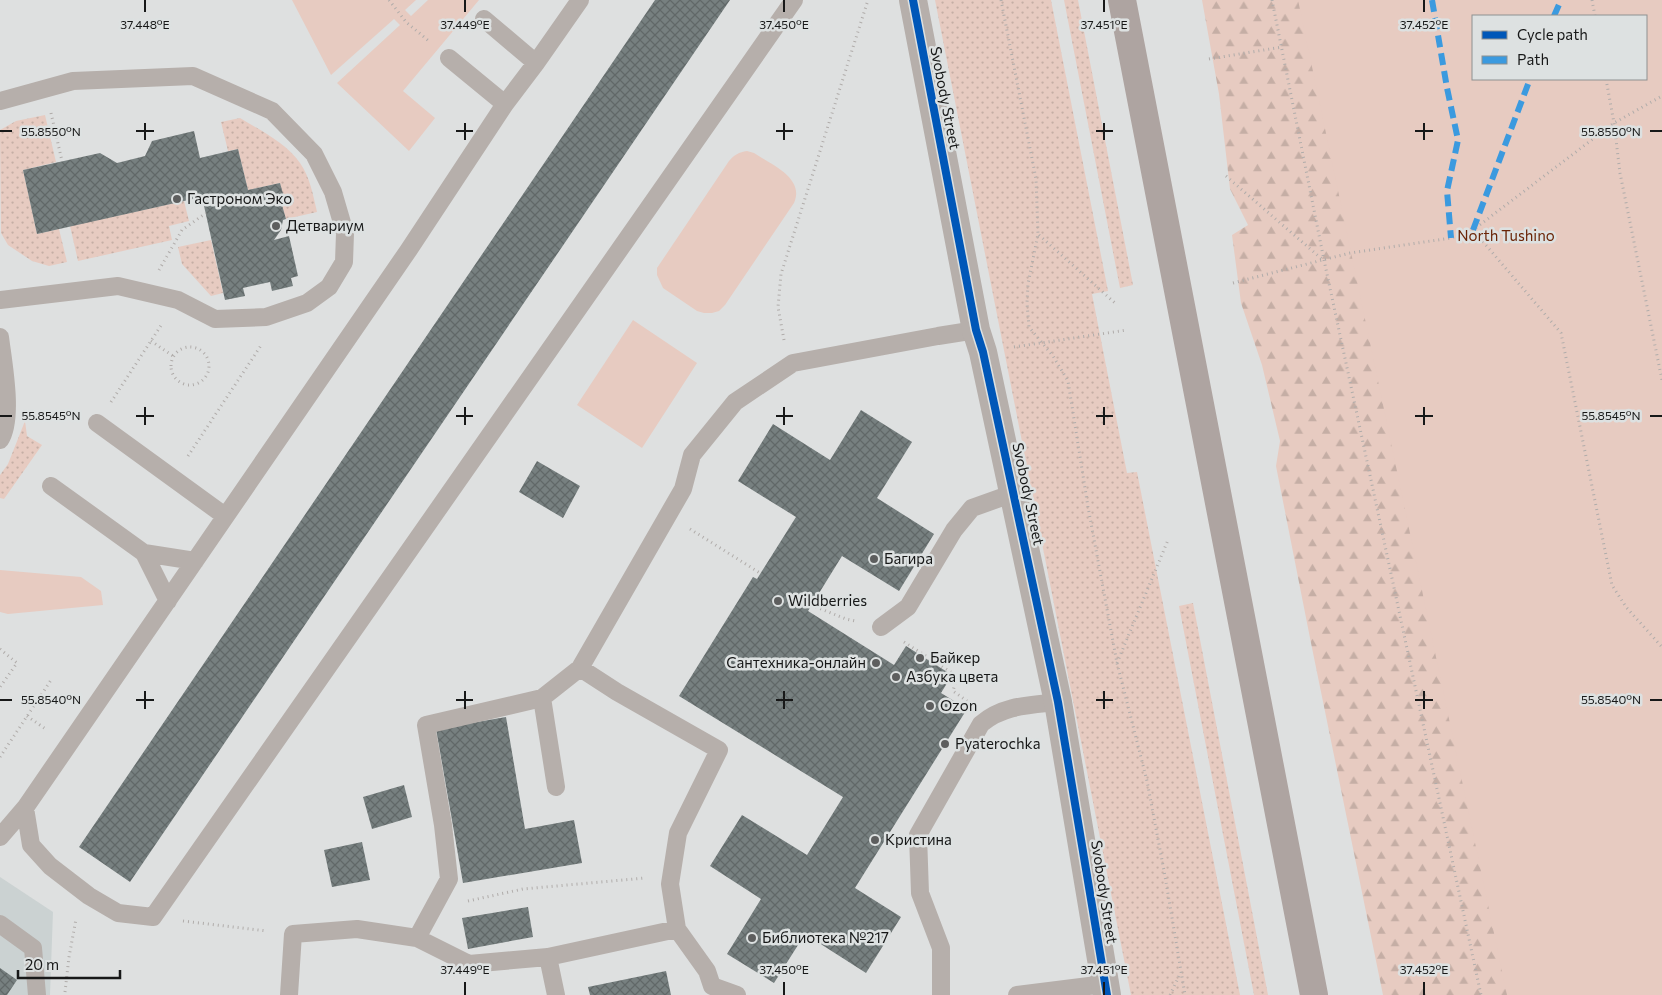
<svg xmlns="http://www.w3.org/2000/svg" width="1662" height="995" font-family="Commissioner,sans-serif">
	<defs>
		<pattern id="grass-dots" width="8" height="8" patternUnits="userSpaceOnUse" patternTransform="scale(1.25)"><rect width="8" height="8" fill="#e7cbc1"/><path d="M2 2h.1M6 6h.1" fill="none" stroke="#c5aea5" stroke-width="1.8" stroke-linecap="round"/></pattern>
		<pattern id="forest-firs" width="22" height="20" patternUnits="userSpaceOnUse" patternTransform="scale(1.25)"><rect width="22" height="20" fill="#e7cbc1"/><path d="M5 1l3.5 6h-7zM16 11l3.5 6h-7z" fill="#c5aea5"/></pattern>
		<pattern id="building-cross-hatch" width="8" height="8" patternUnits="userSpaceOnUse" patternTransform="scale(1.25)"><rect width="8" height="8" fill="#778080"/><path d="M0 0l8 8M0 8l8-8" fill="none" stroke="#616868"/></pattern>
	</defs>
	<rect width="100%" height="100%" fill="#dee0e0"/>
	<path fill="#cbd2d2" d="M 0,877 L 53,912 L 50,995 L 0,995 Z"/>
	<path fill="url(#grass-dots)" d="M 935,0 L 1051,0 L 1108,291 L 1092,294 L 1127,473 L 1137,472 L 1240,995 L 1131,995 Z
		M 1064,0 L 1078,0 L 1133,285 L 1120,288 Z
		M 45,115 L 56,162 L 23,170 L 37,234 L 59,229 L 67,262 L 49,266 L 32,261 L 8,245 L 1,233 L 0,130 L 16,121 Z
		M 240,118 C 261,131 286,143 300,163 C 310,177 313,195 317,212 L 286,219 L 282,205 L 285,204 L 280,183 L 248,190 L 238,149 L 228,151 L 221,122 Z
		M 184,201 L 189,221 L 169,226 L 172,240 L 78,261 L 70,226 Z
		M 211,240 L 223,293 L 211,296 L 182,264 L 178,247 Z
		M 25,421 L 27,436 L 42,445 L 4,499 L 0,498 L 0,475 L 8,464 Z
		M 1193,603 L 1268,995 L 1254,995 L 1179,606 Z"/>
	<path fill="url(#forest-firs)" d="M 1202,0 L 1321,0 L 1517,995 L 1383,995 L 1311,643 L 1276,466 L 1280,441 L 1262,365 L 1241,303 L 1232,235 L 1248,225 L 1230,189 L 1219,94 Z"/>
	<path fill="#e7cbc1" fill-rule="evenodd" d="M 292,0 L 416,0 L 405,10 L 411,16 L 428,0 L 479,0 L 403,91 L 435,118 L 409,151 L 337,83 L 400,25 L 394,19 L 331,75 Z
		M 1298,0 L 1662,0 L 1662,995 L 1507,995 ZM 1473,16 L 1646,16 L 1646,79 L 1473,79 Z
		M 747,151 L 754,153 C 772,165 805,178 794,203 L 725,305 L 719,311 L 712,313 L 704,313 L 697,311 L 663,288 L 657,275 L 657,268 L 729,161 C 734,155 739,152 747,151 Z
		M 633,320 L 697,363 L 642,448 L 577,405 Z
		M 0,570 L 81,577 L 101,591 L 103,605 L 8,614 L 0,612 Z"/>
	<path fill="url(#building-cross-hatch)" d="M 655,0 L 730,0 L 130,882 L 79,847 Z
		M 194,131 L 200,158 L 238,149 L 248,190 L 280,183 L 286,204 L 282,205 L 286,219 L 283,220 L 281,230 L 274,240 L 289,236 L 298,276 L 291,278 L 293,286 L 272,291 L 270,282 L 243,288 L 245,296 L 225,300 L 202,197 L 37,234 L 23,170 L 100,153 L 117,163 L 145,156 L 152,141 Z
		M 861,410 L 912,442 L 877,498 L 934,534 L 899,591 L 842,556 L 808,611 L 894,665 L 906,646 L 952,675 L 941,693 L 967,709 L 855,888 L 901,917 L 866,973 L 805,934 L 774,983 L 727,954 L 761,899 L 710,866 L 742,815 L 807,855 L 843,797 L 679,696 L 753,577 L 757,579 L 796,517 L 738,481 L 773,424 L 830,460 Z
		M 537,461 L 580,486 L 563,518 L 519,492 Z
		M 506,717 L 525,829 L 574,820 L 582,863 L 463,883 L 436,729 Z
		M 404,785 L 412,817 L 372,829 L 363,797 Z
		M 362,842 L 370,880 L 332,887 L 324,850 Z
		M 528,907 L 533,937 L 468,949 L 462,918 Z
		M 0,968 L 17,980 L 7,995 L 0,995 Z
		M 666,971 L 671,995 L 590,995 L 588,987 Z"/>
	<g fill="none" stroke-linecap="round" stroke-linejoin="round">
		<path stroke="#b0acaa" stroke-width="3" stroke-dasharray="1 4" stroke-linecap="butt" d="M 389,0 L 406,22 L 430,42
			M 1001,0 L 1036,179 L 1038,234 L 1028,284 L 1027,303 L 1029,327 L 1053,356 L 1068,381 L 1088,507 L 1117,663 L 1147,781 L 1165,876 L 1185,995
			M 1272,0 L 1324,260 L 1481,995
			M 1592,0 L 1595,16
			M 1209,59 L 1282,47
			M 1606,79 L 1614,123 L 1620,173 L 1662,380
			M 51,113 L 62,161
			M 1226,176 L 1323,260
			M 1473,230 L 1561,333 L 1612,585 L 1626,607 L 1662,647
			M 1039,235 L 1115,303
			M 159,270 L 182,230 L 206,213
			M 1233,283 L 1350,253 L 1451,238 L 1473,230 L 1614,123 L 1662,96
			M 784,340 L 778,307 L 781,274 L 868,0
			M 151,341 L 173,356
			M 1014,347 L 1127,330
			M171 366a19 19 0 1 1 38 0a19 19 0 1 1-38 0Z
			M 111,402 L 162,324
			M 188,456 L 262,344
			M 690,529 L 760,573
			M 811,605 L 846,619 L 855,621
			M 904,642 L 957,676 L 953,691 L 967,701
			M 0,649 L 17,663 L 0,687
			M 1117,663 L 1168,540
			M 27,716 L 47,730
			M 0,757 L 51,680
			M 468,901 L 523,889 L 645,878
			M 183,921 L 267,931
			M 65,992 L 69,957 L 76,919
			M 1170,995 L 1180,974"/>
		<path stroke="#b6afab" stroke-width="18" d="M 484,19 L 536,63
			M 449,58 L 505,104
			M 0,101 L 73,81 L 193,76 L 272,111 L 314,154 L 333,192 L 345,233 L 344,262 L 329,287 L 307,303 L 266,317 L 215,319 L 178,300 L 118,286 L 0,300
			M 0,337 C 3,362 14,419 0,440
			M 97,423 L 225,516
			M 51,486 L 144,553 L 195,561
			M 144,553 L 168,601
			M 881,627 L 908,607 L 954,530 L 972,508 L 1014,493
			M 580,668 L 617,692 L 719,750 L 678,833 L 670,884 L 677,929 L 707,971 L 712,986 L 737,995
			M 542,698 L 556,787
			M 25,808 L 31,845 L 50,866 L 89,896 L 118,913 L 153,917 L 794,0
			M 0,837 L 25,808 L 408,251 L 505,104 L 536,63 L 580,0
			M 0,924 L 33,948 L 37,995
			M 417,938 L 449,879 L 443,825 L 426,725 L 542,698 L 580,668 L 683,489 L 692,455 L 735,402 L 793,363 L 938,336 L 976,330
			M 548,957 L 556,995
			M 289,995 L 293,934 L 357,929 L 417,938 L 469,964 L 548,957 L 677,929
			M 941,995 L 941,948 L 920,893 L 918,835 L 981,724 C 1003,705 1031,705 1058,702
			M 1017,995 L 1105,984"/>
		<path stroke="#b6afab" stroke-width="28" d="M 913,0 L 976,330 L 983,352 L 1058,702 L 1107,995"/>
		<path stroke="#aea4a1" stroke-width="28" d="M 1122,0 L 1314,995"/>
		<path stroke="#3b9adf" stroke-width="6" stroke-dasharray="12 6" stroke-linecap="butt" d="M 1432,0 L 1447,88 L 1458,140 L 1447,191 L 1451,238
			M 1554,16 L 1561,0
			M 1473,230 L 1530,79"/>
		<g stroke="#dde1e1" stroke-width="11">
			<path id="cycleway" d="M 913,0 L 976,330 L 983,352 L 1058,702 L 1107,995"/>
		</g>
		<use href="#cycleway" stroke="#0057b8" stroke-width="8"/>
	</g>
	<path fill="none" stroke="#171818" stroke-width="2" d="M 145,0 L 145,12M 465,0 L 465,12M 784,0 L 784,12M 1104,0 L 1104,12M 1424,0 L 1424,12M 145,123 L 145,140M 465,123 L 465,140M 784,123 L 784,140M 1104,123 L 1104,140M 1424,123 L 1424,140M 0,131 L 12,131M 136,131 L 154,131M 456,131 L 473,131M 776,131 L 793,131M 1096,131 L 1113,131M 1415,131 L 1433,131M 1650,131 L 1662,131M 145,407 L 145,425M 465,407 L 465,425M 784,407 L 784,425M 1104,407 L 1104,425M 1424,407 L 1424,425M 0,416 L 12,416M 136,416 L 154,416M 456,416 L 473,416M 776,416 L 793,416M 1096,416 L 1113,416M 1415,416 L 1433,416M 1650,416 L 1662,416M 145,691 L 145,709M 465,691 L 465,709M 784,691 L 784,709M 1104,691 L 1104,709M 1424,691 L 1424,709M 0,700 L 12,700M 136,700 L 154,700M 456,700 L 473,700M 776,700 L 793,700M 1096,700 L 1113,700M 1415,700 L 1433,700M 1650,700 L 1662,700M 465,982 L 465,995M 784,982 L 784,995M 1104,982 L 1104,995M 1424,982 L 1424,995"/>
	<g fill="#5d5e5e" stroke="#dde1e1" stroke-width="2">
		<circle cx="177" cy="199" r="5"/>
		<circle cx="276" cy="226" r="5"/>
		<circle cx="874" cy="559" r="5"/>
		<circle cx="778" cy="601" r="5"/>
		<circle cx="920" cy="658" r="5"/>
		<circle cx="876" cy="663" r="5"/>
		<circle cx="896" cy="677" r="5"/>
		<circle cx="930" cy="706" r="5"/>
		<circle cx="945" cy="744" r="5"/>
		<circle cx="875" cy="840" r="5"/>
		<circle cx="752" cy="938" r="5"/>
	</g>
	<g text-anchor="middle" stroke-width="5" stroke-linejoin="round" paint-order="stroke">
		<g font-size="15" fill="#171818" stroke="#dde1e1">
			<text transform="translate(945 98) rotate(79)" y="5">Svobody Street</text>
			<text transform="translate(1028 494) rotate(78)" y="5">Svobody Street</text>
			<text transform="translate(1104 892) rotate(81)" y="5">Svobody Street</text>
		</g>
		<g font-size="15" fill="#171818" stroke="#dde1e1" text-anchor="start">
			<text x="187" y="204">Гастроном Эко</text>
			<text x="286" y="231">Детвариум</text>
			<text x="884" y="564">Багира</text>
			<text x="788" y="606">Wildberries</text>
			<text x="930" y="663">Байкер</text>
			<text x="866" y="668" text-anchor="end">Сантехника-онлайн</text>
			<text x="906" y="682">Азбука цвета</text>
			<text x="940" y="711">Ozon</text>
			<text x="955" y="749">Pyaterochka</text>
			<text x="885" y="845">Кристина</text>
			<text x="762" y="943">Библиотека №217</text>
		</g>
		<g font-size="15" fill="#6a2406" stroke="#dde1e1">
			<text x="1506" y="241">North Tushino</text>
		</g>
	</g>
	<g font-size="12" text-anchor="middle" fill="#171818" stroke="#dde1e1" stroke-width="5" stroke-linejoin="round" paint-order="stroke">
		<text x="145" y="29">37.448°E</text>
		<text x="465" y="29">37.449°E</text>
		<text x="784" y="29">37.450°E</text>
		<text x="1104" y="29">37.451°E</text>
		<text x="1424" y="29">37.452°E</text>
		<text x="51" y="136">55.8550°N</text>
		<text x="1611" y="136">55.8550°N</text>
		<text x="51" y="420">55.8545°N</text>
		<text x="1611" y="420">55.8545°N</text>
		<text x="51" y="704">55.8540°N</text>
		<text x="1611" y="704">55.8540°N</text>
		<text x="465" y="974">37.449°E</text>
		<text x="784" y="974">37.450°E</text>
		<text x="1104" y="974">37.451°E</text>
		<text x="1424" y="974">37.452°E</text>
	</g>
	<rect x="1472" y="15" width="175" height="65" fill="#dde1e1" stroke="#8e9191"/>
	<rect x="1482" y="31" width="25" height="8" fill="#0057b8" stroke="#8e9191"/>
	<text x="1517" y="40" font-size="15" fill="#171818">Cycle path</text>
	<rect x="1482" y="56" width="25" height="8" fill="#3b9adf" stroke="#8e9191"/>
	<text x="1517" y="65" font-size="15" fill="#171818">Path</text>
	<path d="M18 970v8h102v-8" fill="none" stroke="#171818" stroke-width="2.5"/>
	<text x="25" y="970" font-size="15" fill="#171818" stroke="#dde1e1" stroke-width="4" paint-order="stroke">20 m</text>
</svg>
